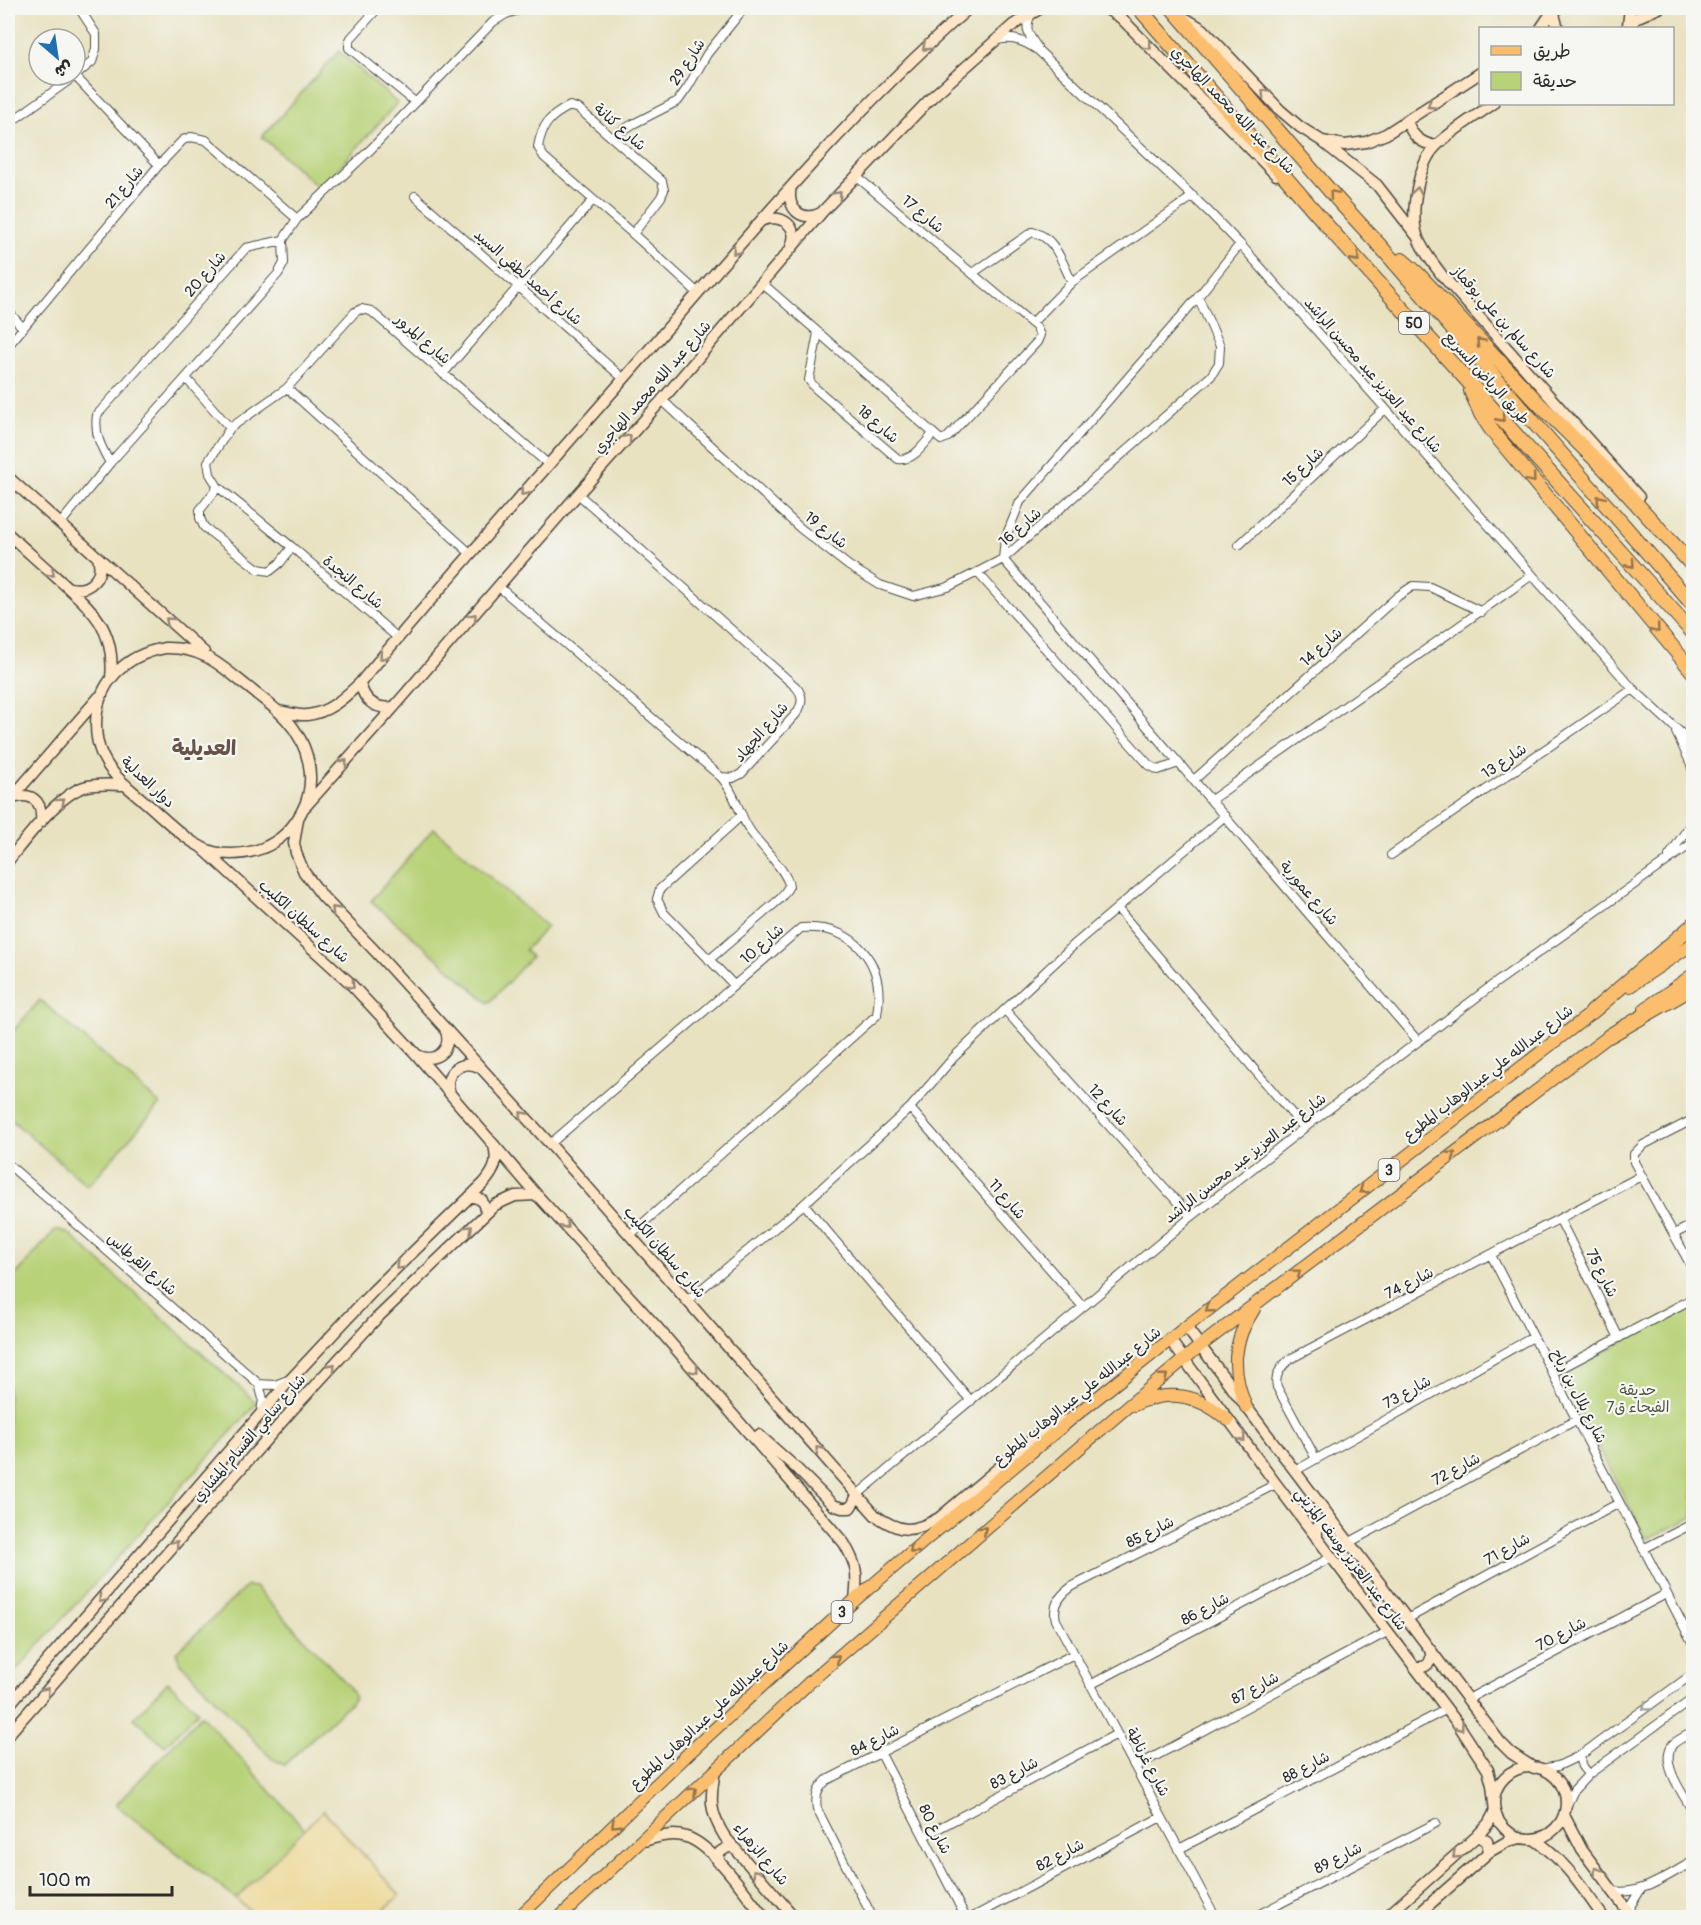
<svg xmlns="http://www.w3.org/2000/svg" width="1701" height="1925" font-family="Pangolin,'Playpen Sans Arabic',sans-serif">
	<rect width="100%" height="100%" fill="#f6f6f2"/>
	<filter id="ink" filterUnits="userSpaceOnUse"><feTurbulence type="fractalNoise" baseFrequency=".0167" numOctaves="2"/><feDisplacementMap in="SourceGraphic" scale="12" xChannelSelector="R" yChannelSelector="G"/><feConvolveMatrix kernelMatrix="1 2 1 2 8 2 1 2 1" color-interpolation-filters="sRGB"/></filter>
	<filter id="wash" filterUnits="userSpaceOnUse"><feTurbulence type="fractalNoise" baseFrequency=".008" numOctaves="4" result="noise"/><feDisplacementMap in="SourceGraphic" scale="24" xChannelSelector="R" yChannelSelector="G"/><feGaussianBlur stdDeviation="1.35" result="paint"/><feColorMatrix in="noise" values="0 0 0 0 0 0 0 0 0 0 0 0 0 0 0 0 0 1.4 0 .05"/><feComposite in="paint" operator="in"/></filter>
	<g filter="url(#wash)">
		<rect width="100%" height="100%" fill="#e8e2c1"/>
		<path fill="#b8d278" stroke="#727e52" stroke-width="1.5" d="M 339,51 L 397,103 L 320,189 L 262,137 Z
			M 434,828 L 547,927 L 525,950 L 531,957 L 489,1003 L 371,901 Z
			M 40,1000 L 160,1104 L 88,1186 L 8,1117 L 8,1037 Z
			M 55,1230 L 60,1230 L 69,1234 L 257,1403 L 12,1675 L 8,1671 L 8,1284 Z
			M 1693,1302 L 1693,1517 L 1646,1539 L 1561,1376 Z
			M 247,1586 L 255,1587 L 348,1685 L 355,1698 L 284,1765 L 271,1758 L 180,1662 L 176,1653 Z
			M 168,1682 L 198,1711 L 165,1746 L 134,1718 Z
			M 201,1715 L 305,1829 L 236,1899 L 116,1805 Z"/>
		<path fill="#eeda9e" stroke="#8c8264" stroke-width="1.5" d="M 323,1810 L 400,1895 L 376,1917 L 257,1917 L 236,1899 Z"/>
	</g>
	<g filter="url(#ink)">
		<g fill="none" stroke-linecap="round" stroke-linejoin="round">
			<g stroke="#474642" stroke-width="10">
				<path id="street" d="M 378,8 L 351,38 L 349,42 L 349,48 L 415,102
					M 1031,14 C 1024,29 1028,34 1037,47
					M 998,40 C 1014,36 1026,42 1039,51 L 1209,212 L 1240,244 L 1633,689 L 1694,745
					M 75,76 L 159,165
					M 8,124 L 75,76 L 92,62 L 96,49 L 96,34 L 79,8
					M 613,138 L 620,132 L 633,124 L 678,101 L 688,87 L 707,54 L 744,8
					M 415,196 L 624,379
					M 633,234 L 661,197 L 664,190 L 662,181 L 579,109 L 570,106 C 550,116 542,124 538,147 L 544,157 L 633,234 L 698,293
					M 283,240 L 297,219 L 371,149 L 493,22 L 506,14 L 525,8
					M 973,273 L 1032,232 C 1055,236 1062,263 1072,282
					M 762,283 L 941,440 L 948,437 L 1037,342 L 1040,335 L 1036,327 L 856,176
					M 8,311 L 23,328
					M 1032,323 L 1072,282 L 1193,196
					M 818,333 L 809,380 L 815,388 L 898,459 C 914,461 923,445 933,434
					M 8,346 L 159,165 L 183,140 L 191,137 L 206,140 L 297,219
					M 443,374 L 593,200
					M 186,378 L 230,428
					M 287,388 L 470,553
					M 662,400 L 800,528 L 849,566 L 880,585 L 913,596 L 948,587 L 1003,559 L 1211,376 L 1219,363 L 1220,346 L 1198,297
					M 110,463 C 101,447 94,434 97,415 L 246,248 L 283,240
					M 218,487 L 200,510 L 200,518 L 204,527 L 258,569 L 270,571 L 280,563 L 292,547
					M 60,524 L 110,463 L 278,274 L 284,263 L 283,240
					M 1239,545 L 1385,409
					M 1003,559 L 1418,1041
					M 1003,559 L 1005,539 L 1020,502 L 1198,297 L 1240,244
					M 978,573 L 1149,765 L 1158,770 L 1179,763
					M 499,587 L 721,777 L 733,778 L 741,774 L 796,714 C 803,704 804,696 796,687 L 578,494
					M 398,638 L 292,547 L 218,487 L 210,474 L 208,462 L 230,428 L 287,388 L 355,312 L 361,309 L 371,311 L 548,464
					M 1676,732 L 1690,762 L 1694,774
					M 1194,780 L 1398,596 L 1413,586 L 1430,587 L 1482,612
					M 1211,800 L 1532,575
					M 1391,855 L 1633,689
					M 1669,856 L 1690,825 L 1694,811
					M 1117,908 L 1304,1128
					M 709,960 L 781,898 L 789,886 C 788,872 760,845 751,832 C 738,814 737,796 722,778
					M 734,985 L 664,913 L 657,899 L 660,889 L 742,815
					M 1005,1010 L 1191,1217
					M 910,1108 L 1083,1307
					M 1694,1119 L 1643,1145 L 1634,1154 L 1634,1162 L 1694,1271
					M 550,1144 L 801,928 C 855,925 886,962 877,1015 L 631,1234
					M 8,1164 L 259,1384 L 263,1399 L 261,1412
					M 804,1204 L 971,1401
					M 1560,1220 L 1619,1338
					M 1674,1234 L 1694,1224
					M 1491,1255 L 1694,1646
					M 688,1300 L 804,1204 L 910,1108 L 954,1057 L 1076,943 L 1225,816
					M 1552,1373 L 1694,1298
					M 259,1384 L 275,1385 L 288,1380
					M 1316,1459 L 1277,1387 C 1274,1375 1281,1367 1290,1359 L 1641,1176
					M 1295,1471 L 1533,1337
					M 857,1495 L 1191,1217 L 1304,1128 L 1494,984 L 1694,842
					M 1350,1542 L 1576,1420
					M 1643,1549 L 1694,1523
					M 1407,1619 L 1619,1503
					M 1090,1685 L 1332,1557
					M 1468,1699 L 1666,1594
					M 1694,1732 C 1687,1735 1679,1739 1673,1744 C 1658,1762 1685,1797 1694,1813
					M 880,1752 L 966,1918
					M 1581,1755 C 1579,1764 1582,1768 1589,1774
					M 1135,1767 L 1387,1632
					M 1541,1769 L 1558,1766 L 1581,1755 L 1694,1673
					M 1566,1807 L 1574,1790 L 1589,1774 L 1694,1698
					M 924,1836 L 1117,1734
					M 1179,1849 L 1447,1709
					M 1613,1891 C 1642,1896 1669,1874 1694,1861
					M 1630,1914 L 1631,1905 L 1641,1889
					M 873,1918 L 817,1809 C 815,1796 817,1789 827,1780 L 1074,1654
					M 971,1918 L 1161,1817
					M 1216,1918 L 1056,1620 C 1052,1605 1061,1594 1073,1586 L 1276,1484
					M 1252,1918 L 1436,1823"/>
			</g>
			<g stroke="#474642" stroke-width="13">
				<path id="secondary" d="M 1105,8 L 1121,18 L 1276,175
					M 1554,8 L 1555,18 L 1558,28
					M 1183,17 L 1203,29 L 1280,110 L 1300,127 L 1322,141 L 1345,145 L 1366,142 L 1386,134 L 1480,73
					M 1628,25 L 1630,8
					M 1627,27 L 1638,17 L 1659,8
					M 1541,28 L 1554,9
					M 1493,104 C 1476,116 1451,131 1436,146 C 1418,164 1409,214 1418,238 C 1423,251 1433,263 1441,274 L 1639,497
					M 1407,121 C 1412,136 1420,143 1436,146
					M 1324,143 L 1377,185 L 1416,235
					M 791,187 C 786,208 801,223 821,213
					M 763,220 C 782,214 800,226 791,247
					M 8,477 L 204,652
					M 8,534 C 24,548 40,563 56,577 C 91,608 116,628 111,678
					M 70,588 C 90,592 104,577 98,558
					M 165,648 C 203,647 220,665 248,687 C 261,698 275,707 286,719 C 309,744 318,781 302,811 C 294,827 280,841 263,848 C 247,854 231,856 214,852 C 190,846 164,818 145,802 C 134,792 121,783 112,771 C 108,767 105,761 102,755 C 98,746 96,735 96,725 C 96,683 125,655 165,648 Z
					M 360,683 C 364,701 375,710 394,707
					M 278,711 C 286,712 298,716 307,715 C 329,713 345,697 360,683 C 452,573 548,466 642,358 C 746,237 849,114 969,8
					M 10,799 C 31,791 43,800 41,822
					M 8,802 L 99,697
					M 305,807 L 394,707 L 578,494 L 662,400 L 823,211 L 932,97 L 1013,25 L 1041,8
					M 298,819 L 294,843 L 296,853 L 304,872 L 323,897 L 375,951 L 550,1144 L 875,1515 C 900,1533 913,1533 939,1518 L 1040,1433 L 1066,1420
					M 200,846 L 348,981 L 415,1053 L 537,1195 L 656,1326 L 844,1543 C 857,1565 858,1574 855,1600
					M 8,861 C 25,840 58,795 84,787 C 97,783 112,785 126,785
					M 417,1055 C 436,1065 454,1048 445,1029
					M 450,1093 C 442,1074 461,1058 479,1067
					M 471,1196 L 482,1200 L 486,1212
					M 1186,1327 L 1500,1742 L 1511,1753 L 1534,1768
					M 1170,1340 L 1276,1484 L 1458,1724 L 1488,1770 L 1492,1785 L 1494,1803
					M 759,1435 L 795,1467 L 833,1505 L 842,1508 L 850,1508 L 854,1502 L 857,1495
					M 1317,1539 L 1317,1528 L 1321,1523 L 1332,1522 L 1336,1525
					M 1414,1666 C 1426,1670 1434,1662 1430,1650
					M 8,1706 L 290,1380 L 374,1290 L 484,1183 C 495,1170 498,1162 494,1145
					M 8,1735 L 294,1408 L 376,1319 L 495,1205 L 515,1196 L 537,1195
					M1494 1803a36 36 0 1 1 72 0a36 36 0 1 1-72 0Z
					M 715,1770 C 710,1799 709,1812 725,1837 L 795,1918
					M 1564,1815 L 1582,1850 L 1633,1918
					M 1477,1836 L 1487,1841 L 1489,1852
					M 1534,1839 C 1564,1859 1583,1889 1604,1918
					M 640,1842 C 655,1838 671,1832 686,1837 C 712,1844 747,1896 765,1918
					M 718,1862 L 720,1852 L 728,1847 L 733,1847
					M 1385,1918 L 1477,1836 L 1488,1824 L 1495,1811
					M 1414,1918 L 1489,1852 L 1508,1841 L 1521,1838"/>
			</g>
			<g stroke="#474642" stroke-width="14">
				<path id="primary" d="M 1630,986 L 1694,943
					M 1645,1009 L 1694,974
					M 1134,1405 C 1170,1388 1199,1395 1228,1420
					M 1246,1407 C 1231,1370 1232,1342 1254,1309
					M 518,1918 L 690,1752 L 855,1600 L 929,1537 L 1077,1414 L 1186,1327 L 1598,1008
					M 559,1918 L 813,1679 L 1120,1413 L 1200,1346 L 1617,1030"/>
			</g>
			<g stroke="#474642" stroke-width="16">
				<path id="highway" d="M 1139,8 L 1337,237 L 1465,378 L 1694,634
					M 1172,8 L 1337,199 L 1381,247 L 1694,606
					M 1402,260 L 1417,273 L 1540,405 L 1604,468 L 1694,567
					M 1471,391 L 1481,414 L 1493,432 L 1694,673
					M 1592,1012 L 1694,924
					M 1609,1036 L 1694,987"/>
			</g>
			<use href="#street" stroke="#fff" stroke-width="8"/>
			<use href="#secondary" stroke="#fde5c5" stroke-width="10"/>
			<use href="#primary" stroke="#fbbe6e" stroke-width="12"/>
			<use href="#highway" stroke="#fbbe6e" stroke-width="14"/>
		</g>
		<defs><path id="oneway-chevron" d="M-2-3.5L2.5 0L-2 3.5" fill="none" stroke-width="1.6" stroke-linecap="round" stroke-linejoin="round" transform="scale(1.5)"/></defs>
		<g stroke="#948878">
			<use href="#oneway-chevron" transform="translate(1148 46) rotate(45)"/>
			<use href="#oneway-chevron" transform="translate(926 47) rotate(137)"/>
			<use href="#oneway-chevron" transform="translate(1265 93) rotate(-133)"/>
			<use href="#oneway-chevron" transform="translate(1431 105) rotate(147)"/>
			<use href="#oneway-chevron" transform="translate(1417 191) rotate(-81)"/>
			<use href="#oneway-chevron" transform="translate(838 195) rotate(-47)"/>
			<use href="#oneway-chevron" transform="translate(736 251) rotate(132)"/>
			<use href="#oneway-chevron" transform="translate(628 438) rotate(-48)"/>
			<use href="#oneway-chevron" transform="translate(524 492) rotate(131)"/>
			<use href="#oneway-chevron" transform="translate(51 573) rotate(41)"/>
			<use href="#oneway-chevron" transform="translate(473 617) rotate(-49)"/>
			<use href="#oneway-chevron" transform="translate(169 621) rotate(-139)"/>
			<use href="#oneway-chevron" transform="translate(383 656) rotate(130)"/>
			<use href="#oneway-chevron" transform="translate(344 763) rotate(-48)"/>
			<use href="#oneway-chevron" transform="translate(61 802) rotate(-42)"/>
			<use href="#oneway-chevron" transform="translate(335 910) rotate(-134)"/>
			<use href="#oneway-chevron" transform="translate(351 985) rotate(46)"/>
			<use href="#oneway-chevron" transform="translate(523 1115) rotate(-132)"/>
			<use href="#oneway-chevron" transform="translate(565 1225) rotate(48)"/>
			<use href="#oneway-chevron" transform="translate(469 1229) rotate(-44)"/>
			<use href="#oneway-chevron" transform="translate(399 1266) rotate(136)"/>
			<use href="#oneway-chevron" transform="translate(332 1367) rotate(-48)"/>
			<use href="#oneway-chevron" transform="translate(695 1370) rotate(49)"/>
			<use href="#oneway-chevron" transform="translate(1242 1438) rotate(54)"/>
			<use href="#oneway-chevron" transform="translate(819 1450) rotate(-131)"/>
			<use href="#oneway-chevron" transform="translate(175 1544) rotate(-49)"/>
			<use href="#oneway-chevron" transform="translate(102 1599) rotate(131)"/>
			<use href="#oneway-chevron" transform="translate(46 1691) rotate(-49)"/>
			<use href="#oneway-chevron" transform="translate(1460 1727) rotate(55)"/>
			<use href="#oneway-chevron" transform="translate(1456 1855) rotate(138)"/>
			<use href="#oneway-chevron" transform="translate(1597 1871) rotate(-126)"/>
			<use href="#oneway-chevron" transform="translate(756 1873) rotate(-131)"/>
		</g>
		<g stroke="#93744c">
			<use href="#oneway-chevron" transform="translate(1333 194) rotate(-131)"/>
			<use href="#oneway-chevron" transform="translate(1356 258) rotate(48)"/>
			<use href="#oneway-chevron" transform="translate(1480 342) rotate(-133)"/>
			<use href="#oneway-chevron" transform="translate(1501 418) rotate(48)"/>
			<use href="#oneway-chevron" transform="translate(1532 479) rotate(50)"/>
			<use href="#oneway-chevron" transform="translate(1600 499) rotate(-131)"/>
			<use href="#oneway-chevron" transform="translate(1631 564) rotate(48)"/>
			<use href="#oneway-chevron" transform="translate(1656 629) rotate(50)"/>
			<use href="#oneway-chevron" transform="translate(1452 1155) rotate(-37)"/>
			<use href="#oneway-chevron" transform="translate(1363 1190) rotate(142)"/>
			<use href="#oneway-chevron" transform="translate(1297 1273) rotate(-37)"/>
			<use href="#oneway-chevron" transform="translate(1209 1309) rotate(142)"/>
			<use href="#oneway-chevron" transform="translate(1164 1377) rotate(-40)"/>
			<use href="#oneway-chevron" transform="translate(983 1530) rotate(-41)"/>
			<use href="#oneway-chevron" transform="translate(913 1550) rotate(139)"/>
			<use href="#oneway-chevron" transform="translate(836 1658) rotate(-41)"/>
			<use href="#oneway-chevron" transform="translate(693 1791) rotate(-44)"/>
			<use href="#oneway-chevron" transform="translate(615 1824) rotate(136)"/>
		</g>
		<use stroke="#a0a0a0" href="#oneway-chevron" transform="translate(1646 1707) rotate(144)"/>
	</g>
	<g text-anchor="middle" stroke-width="4.5" stroke-linejoin="round" paint-order="stroke">
		<g fill="#f6f6f2" stroke="#686867" stroke-width="1.5">
			<rect x="1399" y="312" width="30" height="22" rx="4.5"/>
			<rect x="1378.5" y="1159" width="21" height="22" rx="4.5"/>
			<rect x="831.5" y="1601" width="21" height="22" rx="4.5"/>
		</g>
		<g font-size="14" font-weight="bold" fill="#2b2b2b">
			<text x="1414" y="328">50</text>
			<text x="1389" y="1175">3</text>
			<text x="842" y="1617">3</text>
		</g>
		<g font-size="15" fill="#2b2b2b" stroke="#f6f6f2">
			<text transform="translate(687 62) rotate(-57)" y="5">شارع 29</text>
			<text transform="translate(1233 110) rotate(46)" y="5">شارع عبد الله محمد الهاجري</text>
			<text transform="translate(620 127) rotate(41)" y="5">شارع كنانة</text>
			<text transform="translate(124 187) rotate(-50)" y="5">شارع 21</text>
			<text transform="translate(923 214) rotate(40)" y="5">شارع 17</text>
			<text transform="translate(205 274) rotate(-49)" y="5">شارع 20</text>
			<text transform="translate(528 277) rotate(41)" y="5">شارع أحمد لطفي السيد</text>
			<text transform="translate(1504 322) rotate(48)" y="5">شارع سالم بن علي بوقماز</text>
			<text transform="translate(423 339) rotate(41)" y="5">شارع المرور</text>
			<text transform="translate(1373 375) rotate(49)" y="5">شارع عبد العزيز عبد محسن الراشد</text>
			<text transform="translate(1487 378) rotate(48)" y="5">طريق الرياض السريع</text>
			<text transform="translate(652 387) rotate(-49)" y="5">شارع عبد الله محمد الهاجري</text>
			<text transform="translate(878 424) rotate(41)" y="5">شارع 18</text>
			<text transform="translate(1303 467) rotate(-43)" y="5">شارع 15</text>
			<text transform="translate(1020 527) rotate(-41)" y="5">شارع 16</text>
			<text transform="translate(826 530) rotate(38)" y="5">شارع 19</text>
			<text transform="translate(353 582) rotate(40)" y="5">شارع النجدة</text>
			<text transform="translate(1321 647) rotate(-42)" y="5">شارع 14</text>
			<text transform="translate(761 732) rotate(-49)" y="5">شارع الجهاد</text>
			<text transform="translate(1504 761) rotate(-34)" y="5">شارع 13</text>
			<text transform="translate(148 782) rotate(43)" y="5">دوار العدلية</text>
			<text transform="translate(1309 893) rotate(49)" y="5">شارع عمورية</text>
			<text transform="translate(304 921) rotate(42)" y="5">شارع سلطان الكليب</text>
			<text transform="translate(762 944) rotate(-41)" y="5">شارع 10</text>
			<text transform="translate(1488 1073) rotate(-38)" y="5">شارع عبدالله علي عبدالوهاب المطوع</text>
			<text transform="translate(1108 1105) rotate(48)" y="5">شارع 12</text>
			<text transform="translate(1245 1158) rotate(-38)" y="5">شارع عبد العزيز عبد محسن الراشد</text>
			<text transform="translate(1007 1199) rotate(49)" y="5">شارع 11</text>
			<text transform="translate(665 1252) rotate(49)" y="5">شارع سلطان الكليب</text>
			<text transform="translate(142 1264) rotate(41)" y="5">شارع القرطاس</text>
			<text transform="translate(1602 1273) rotate(63)" y="5">شارع 75</text>
			<text transform="translate(1409 1283) rotate(-27)" y="5">شارع 74</text>
			<text transform="translate(1407 1392) rotate(-29)" y="5">شارع 73</text>
			<text transform="translate(1077 1396) rotate(-39)" y="5">شارع عبدالله علي عبدالوهاب المطوع</text>
			<text transform="translate(1579 1396) rotate(63)" y="5">شارع بلال بن رباح</text>
			<text transform="translate(249 1438) rotate(-49)" y="5">شارع سامي القسام المشاري</text>
			<text transform="translate(1456 1469) rotate(-28)" y="5">شارع 72</text>
			<text transform="translate(1150 1532) rotate(-27)" y="5">شارع 85</text>
			<text transform="translate(1507 1549) rotate(-29)" y="5">شارع 71</text>
			<text transform="translate(1351 1559) rotate(53)" y="5">شارع عبد العزيز يوسف المزيني</text>
			<text transform="translate(1205 1609) rotate(-28)" y="5">شارع 86</text>
			<text transform="translate(1561 1634) rotate(-28)" y="5">شارع 70</text>
			<text transform="translate(1255 1688) rotate(-28)" y="5">شارع 87</text>
			<text transform="translate(709 1715) rotate(-43)" y="5">شارع عبدالله علي عبدالوهاب المطوع</text>
			<text transform="translate(875 1740) rotate(-27)" y="5">شارع 84</text>
			<text transform="translate(1148 1762) rotate(62)" y="5">شارع غرناطة</text>
			<text transform="translate(1306 1767) rotate(-28)" y="5">شارع 88</text>
			<text transform="translate(1014 1773) rotate(-28)" y="5">شارع 83</text>
			<text transform="translate(935 1829) rotate(63)" y="5">شارع 80</text>
			<text transform="translate(761 1854) rotate(50)" y="5">شارع الزهراء</text>
			<text transform="translate(1060 1855) rotate(-28)" y="5">شارع 82</text>
			<text transform="translate(1338 1858) rotate(-27)" y="5">شارع 89</text>
		</g>
		<g font-size="15" fill="#4e553e" stroke="#f6f6f2">
			<text x="1638" y="1395">حديقة<tspan x="1638" dy="17">الفيحاء ق7</tspan></text>
		</g>
		<g font-size="21" font-weight="bold" fill="#685349" stroke="#f6f6f2">
			<text x="204" y="755">العديلية</text>
		</g>
	</g>
	<rect width="1701" height="1925" fill="none" stroke="#f6f6f2" stroke-width="30"/>
	<rect x="1479" y="27" width="195" height="78" fill="#f6f6f2" stroke="#a5a5a2" stroke-width="1.5"/>
	<rect x="1491" y="46" width="30" height="9" fill="#fbbe6e" stroke="#a5a5a2" stroke-width="1.5"/>
	<text x="1533" y="57" font-size="18" fill="#2b2b2b">طريق</text>
	<rect x="1491" y="72" width="30" height="18" fill="#b8d278" stroke="#a5a5a2" stroke-width="1.5"/>
	<text x="1533" y="87" font-size="18" fill="#2b2b2b">حديقة</text>
	<g transform="translate(57 57) rotate(151)"><circle r="28" fill="#f6f6f2" stroke="#a5a5a2" stroke-width="1.5"/>
	<path d="M0-4.5L10 22L0 15L-10 22Z" fill="#1f6fb2"/>
	<text y="-9" font-size="16" font-weight="bold" text-anchor="middle" fill="#2b2b2b">ش</text>
	</g>
	<path d="M30 1886v9h142v-9" fill="none" stroke="#2b2b2b" stroke-width="3"/>
	<text x="39" y="1886" font-size="18" fill="#2b2b2b" stroke="#f6f6f2" stroke-width="4.5" paint-order="stroke">100 m</text>
</svg>
